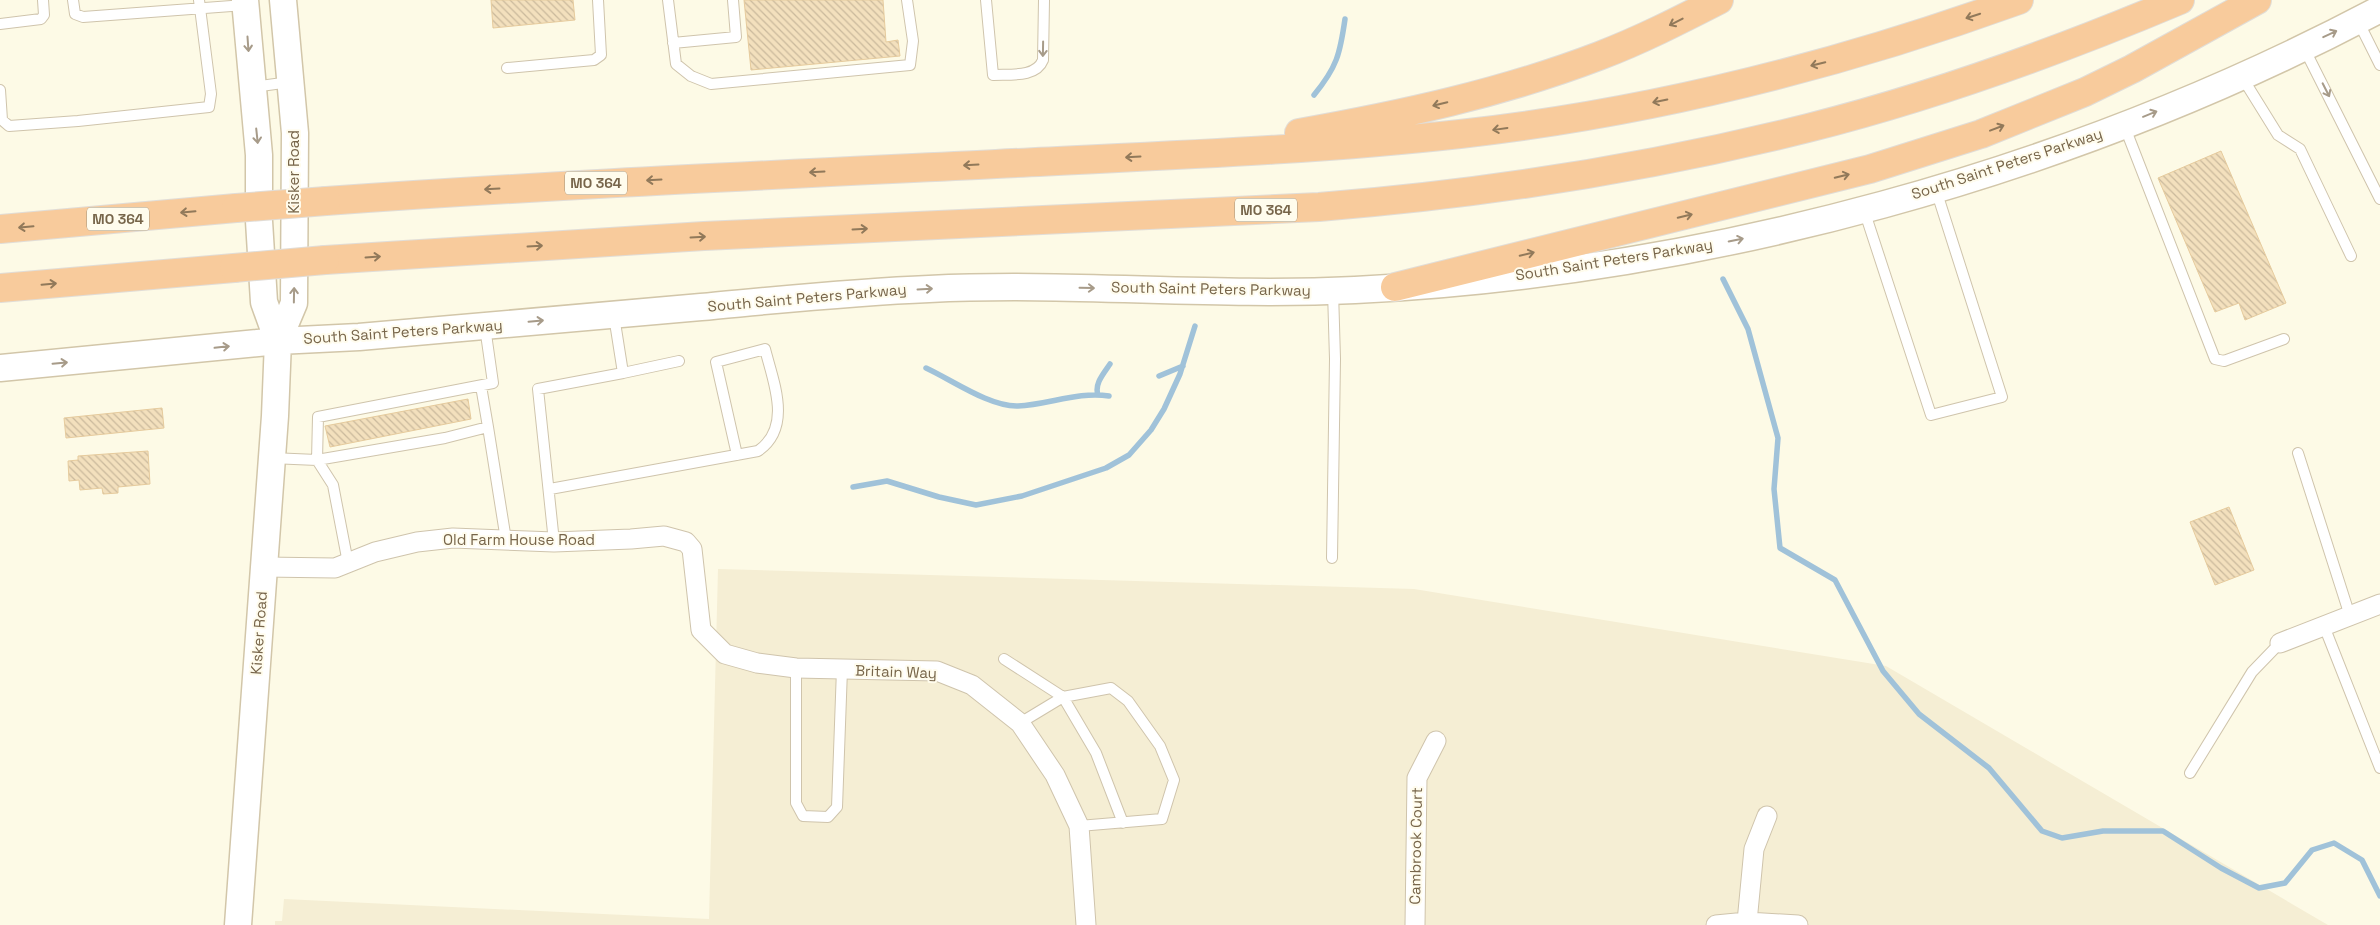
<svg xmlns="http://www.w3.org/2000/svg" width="2380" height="925" font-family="'Space Grotesk',sans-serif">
	<defs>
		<pattern id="building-back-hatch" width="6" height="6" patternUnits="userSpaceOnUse" patternTransform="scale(1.25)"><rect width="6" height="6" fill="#f3e0bd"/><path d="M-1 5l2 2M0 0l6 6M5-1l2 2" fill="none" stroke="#cab99c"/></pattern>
	</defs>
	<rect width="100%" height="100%" fill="#fdfae6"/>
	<path fill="#f5eed4" d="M 718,569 L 1414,589 L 1886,666 L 2328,925 L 275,925 L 275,921 L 282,921 L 284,899 L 709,919 Z"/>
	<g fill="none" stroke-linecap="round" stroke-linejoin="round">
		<path stroke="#a0c2d9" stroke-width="5.5" d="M 1314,95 C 1337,67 1340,54 1345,19
			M 1723,279 L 1748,329 L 1778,438 L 1774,489 L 1780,548 L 1835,580 L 1883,671 L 1919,714 L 1989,768 L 2042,831 L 2062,838 L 2103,831 L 2163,831 L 2221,868 L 2259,888 L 2285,883 L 2312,850 L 2334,843 L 2362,860 L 2380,896
			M 926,368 C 952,380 990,407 1018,406 C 1048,405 1078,391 1109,396
			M 1159,376 L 1183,366
			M 1098,395 C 1094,384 1104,373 1110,364
			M 853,487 L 887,481 L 939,497 L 976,505 L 1022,496 L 1106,468 L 1129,455 L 1151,430 L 1164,409 L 1180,374 L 1195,326"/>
	</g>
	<path fill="url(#building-back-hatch)" stroke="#e6cb9d" d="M 491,0 L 573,0 L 575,20 L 493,28 Z
		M 744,0 L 883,0 L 886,42 L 898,40 L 900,56 L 751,70 Z
		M 2221,151 L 2286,303 L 2245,320 L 2239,303 L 2215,312 L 2158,178 Z
		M 468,399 L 471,419 L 330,447 L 325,426 Z
		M 162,408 L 164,428 L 66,438 L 64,418 Z
		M 148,451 L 150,484 L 118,487 L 118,493 L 103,494 L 102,488 L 80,490 L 79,480 L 69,481 L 68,461 L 78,460 L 78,456 Z
		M 2229,507 L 2254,570 L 2215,585 L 2190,522 Z"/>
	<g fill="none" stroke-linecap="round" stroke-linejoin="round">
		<g stroke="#cfc4ac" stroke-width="12">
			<path id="service" d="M 73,0 L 75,14 L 83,17 L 245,5
				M 668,0 L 676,64 L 691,76 L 711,84 L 910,65 L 913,41 L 907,0
				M 986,0 L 993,75 C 1009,74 1036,78 1043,60 L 1044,0
				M 2358,21 L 2380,65
				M 0,24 L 41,19 L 44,15 L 43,0
				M 673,43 L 736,37 L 733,0
				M 2304,48 L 2380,199
				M 507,68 L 594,60 L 601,55 L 598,0
				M 2242,77 L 2278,135 L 2300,149 L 2351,256
				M 253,87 L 290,82
				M 0,90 L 2,120 L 9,126 L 78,121 L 209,107 L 211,94 L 199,0
				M 2124,125 L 2215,359 L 2224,361 L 2284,339
				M 1864,210 L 1931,415 L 2002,397 L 1936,190
				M 623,373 L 679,361
				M 488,427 L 506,540
				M 2298,453 L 2350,616
				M 271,458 L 317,460 L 445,438 L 488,427 L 481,386
				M 550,489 L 758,451 C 793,427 773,381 765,349 L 716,362 L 737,455
				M 554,542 L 538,389 L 623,373 L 614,316
				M 1332,558 L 1335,359 L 1333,291
				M 348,563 L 333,485 L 317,460 L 318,417 L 493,383 L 485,327
				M 2324,626 L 2380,768
				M 1004,659 L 1063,697 L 1096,753 L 1123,823
				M 796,668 L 796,803 L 803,816 L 828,817 L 837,807 L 842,669
				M 1020,723 L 1063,697 L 1111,688 L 1128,701 L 1160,746 L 1174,780 L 1162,819 L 1079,826
				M 2190,773 L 2252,672 L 2280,643"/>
		</g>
		<g stroke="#cfc4ac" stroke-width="21">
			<path id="minor" d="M 264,567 L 335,568 L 375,552 L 417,542 L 453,538 L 554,542 L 631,539 L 664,536 L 686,542 L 692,549 L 701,630 L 725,654 L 757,663 L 796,668 L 937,671 L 972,685 L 1020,723 L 1055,775 L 1079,826 L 1086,925
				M 2280,643 L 2380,604
				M 1747,922 L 1754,849 L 1767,816
				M 1415,925 L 1417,778 L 1436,741
				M 1716,925 L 1747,922 L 1798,925"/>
		</g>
		<g stroke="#d2c6a9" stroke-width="29">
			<path id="secondary" d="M 245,0 L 259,155 L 259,221 L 264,302 L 278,341
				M 0,368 L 278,341 L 359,337 C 473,327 587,317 701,307 C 777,300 853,292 929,289 C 1071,282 1213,297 1355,290 C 1705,273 2071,173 2380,9
				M 238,925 L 275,416 L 278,341 L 294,303 L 295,133 L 283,0"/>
		</g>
		<g stroke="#e1ddd7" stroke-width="30">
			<path id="motorway" d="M 1299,133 C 1401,115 1502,93 1599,56 C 1641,40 1680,20 1719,0
				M 326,201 C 549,185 773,175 996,164 C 1151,156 1306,151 1460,134 C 1650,113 1839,65 2019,0
				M 0,229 L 236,208
				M 325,260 L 704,236 L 1319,207 C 1484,194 1648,168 1808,128 C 1935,96 2059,51 2180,0
				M 1395,287 L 1870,169 L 1981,134 L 2085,92 L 2132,69 L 2257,0
				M 0,288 L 234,268"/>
		</g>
		<use href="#service" stroke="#fff" stroke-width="10"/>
		<use href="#minor" stroke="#fff" stroke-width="19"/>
		<use href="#secondary" stroke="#fff" stroke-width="26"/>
		<use href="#motorway" stroke="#f8cb9c" stroke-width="28"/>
		<g stroke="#e1ddd7" stroke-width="30" stroke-linecap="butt">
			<path id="motorway-bridge" d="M 236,208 L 326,201
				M 234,268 L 325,260"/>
		</g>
		<use href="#motorway-bridge" stroke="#f8cb9c" stroke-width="28"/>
	</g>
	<defs><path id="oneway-shaft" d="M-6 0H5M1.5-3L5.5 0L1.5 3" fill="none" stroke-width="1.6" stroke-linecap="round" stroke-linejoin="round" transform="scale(1.25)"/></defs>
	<g stroke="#91795a">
		<use href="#oneway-shaft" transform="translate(1973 16) rotate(162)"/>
		<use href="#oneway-shaft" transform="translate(1676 22) rotate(153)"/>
		<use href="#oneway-shaft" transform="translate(1818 64) rotate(166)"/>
		<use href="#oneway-shaft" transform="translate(1660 101) rotate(168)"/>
		<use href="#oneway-shaft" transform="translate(1440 104) rotate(167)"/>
		<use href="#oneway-shaft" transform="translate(1997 128) rotate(-21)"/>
		<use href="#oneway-shaft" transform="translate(1500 129) rotate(172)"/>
		<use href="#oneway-shaft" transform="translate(1133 157) rotate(177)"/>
		<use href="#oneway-shaft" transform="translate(971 165) rotate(177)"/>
		<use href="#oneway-shaft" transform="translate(817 172) rotate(177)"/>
		<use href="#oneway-shaft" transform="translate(1842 176) rotate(-14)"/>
		<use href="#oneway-shaft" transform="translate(654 180) rotate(177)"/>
		<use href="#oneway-shaft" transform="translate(492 189) rotate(177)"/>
		<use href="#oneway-shaft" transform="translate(188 212) rotate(175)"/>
		<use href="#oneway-shaft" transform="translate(1685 216) rotate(-14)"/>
		<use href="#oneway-shaft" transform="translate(26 227) rotate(175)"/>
		<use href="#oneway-shaft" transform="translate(860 229) rotate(-3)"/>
		<use href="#oneway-shaft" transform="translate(698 237) rotate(-3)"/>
		<use href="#oneway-shaft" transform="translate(535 246) rotate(-3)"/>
		<use href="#oneway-shaft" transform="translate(1527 254) rotate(-14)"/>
		<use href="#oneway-shaft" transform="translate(373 257) rotate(-4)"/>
		<use href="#oneway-shaft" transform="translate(49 284) rotate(-5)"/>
	</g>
	<g stroke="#a79b89">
		<use href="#oneway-shaft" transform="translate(2330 34) rotate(-25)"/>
		<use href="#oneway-shaft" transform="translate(248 44) rotate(86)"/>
		<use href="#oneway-shaft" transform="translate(1043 49) rotate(91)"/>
		<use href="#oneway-shaft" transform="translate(2326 90) rotate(63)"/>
		<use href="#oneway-shaft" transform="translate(2150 114) rotate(-22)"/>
		<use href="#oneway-shaft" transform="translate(257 136) rotate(84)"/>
		<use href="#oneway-shaft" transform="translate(1736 240) rotate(-11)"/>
		<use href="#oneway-shaft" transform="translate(1087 288) rotate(1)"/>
		<use href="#oneway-shaft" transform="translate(925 289) rotate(-3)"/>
		<use href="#oneway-shaft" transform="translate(294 295) rotate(-89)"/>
		<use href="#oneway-shaft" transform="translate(536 321) rotate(-5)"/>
		<use href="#oneway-shaft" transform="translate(222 347) rotate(-6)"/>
		<use href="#oneway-shaft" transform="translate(60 363) rotate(-5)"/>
	</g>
	<g text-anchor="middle" stroke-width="4" stroke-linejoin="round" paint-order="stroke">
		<g fill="#fffced" stroke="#a0927b" stroke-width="1">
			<rect x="565" y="171.5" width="62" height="23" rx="4"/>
			<rect x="1235" y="198.5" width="62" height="23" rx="4"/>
			<rect x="87" y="207.5" width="62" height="23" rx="4"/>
		</g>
		<g font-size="14" font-weight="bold" fill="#77654a">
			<text x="596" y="188">MO 364</text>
			<text x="1266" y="215">MO 364</text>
			<text x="118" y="224">MO 364</text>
		</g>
		<g font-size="15" fill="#77654a" stroke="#fffced">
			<text transform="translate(2007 164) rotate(-18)" y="5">South Saint Peters Parkway</text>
			<text transform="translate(294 172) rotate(-90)" y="5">Kisker Road</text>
			<text transform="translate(1614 260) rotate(-9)" y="5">South Saint Peters Parkway</text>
			<text transform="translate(1211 289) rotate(1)" y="5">South Saint Peters Parkway</text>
			<text transform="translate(807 298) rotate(-5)" y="5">South Saint Peters Parkway</text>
			<text transform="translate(403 332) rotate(-4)" y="5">South Saint Peters Parkway</text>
			<text x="519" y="545">Old Farm House Road</text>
			<text transform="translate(259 633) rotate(-86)" y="5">Kisker Road</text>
			<text transform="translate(896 672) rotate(2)" y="5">Britain Way</text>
			<text transform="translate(1416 846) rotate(-89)" y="5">Cambrook Court</text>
		</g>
	</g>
</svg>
